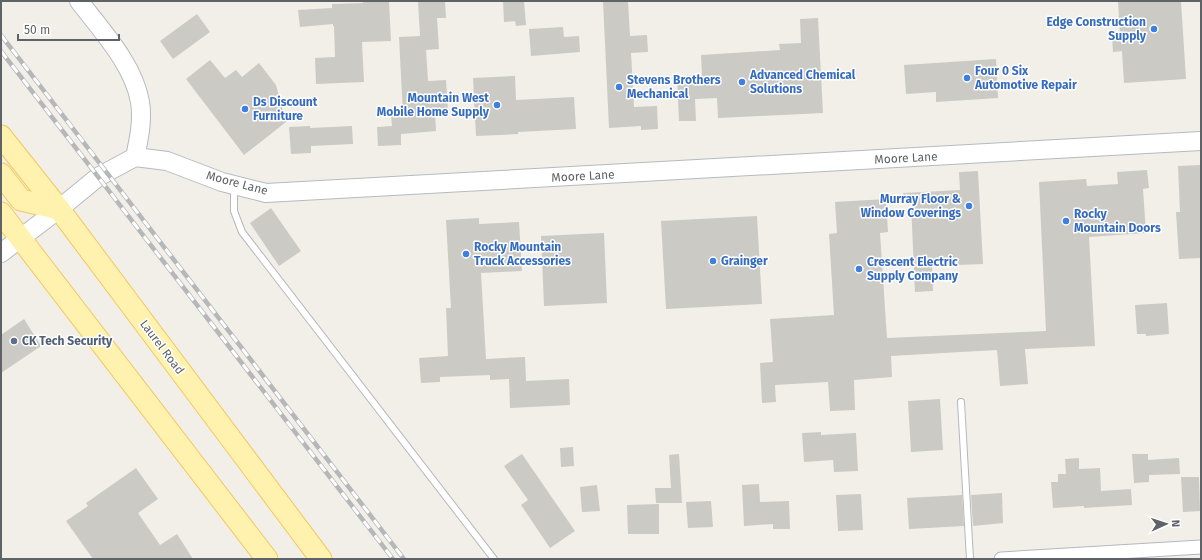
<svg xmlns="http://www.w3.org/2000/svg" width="1202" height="560" font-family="'Fira Sans',sans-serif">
	<rect width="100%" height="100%" fill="#f1efe8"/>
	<path fill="#cccac5" d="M 363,1 L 389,1 L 391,41 L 362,42 L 364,82 L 316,84 L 315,58 L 335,57 L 334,26 L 333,26 L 333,24 L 300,27 L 298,10 L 332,8 L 332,4 L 363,3 Z
		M 418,1 L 445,1 L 446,18 L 437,18 L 439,49 L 426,50 L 428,81 L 446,80 L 448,111 L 435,112 L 436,131 L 401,134 L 401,145 L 378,146 L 377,127 L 392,126 L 391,115 L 403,114 L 399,37 L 420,36 Z
		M 503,1 L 524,1 L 526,25 L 516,26 L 515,21 L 504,22 Z
		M 603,1 L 628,1 L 630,36 L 647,35 L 648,52 L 631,53 L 634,107 L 657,106 L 658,129 L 641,130 L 641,126 L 609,128 Z
		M 1118,1 L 1181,1 L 1186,79 L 1124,83 L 1122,51 L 1113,52 L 1112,36 L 1120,35 Z
		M 197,14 L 210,32 L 173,59 L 160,41 Z
		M 818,18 L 823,113 L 718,118 L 717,98 L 695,99 L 696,121 L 679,121 L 677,76 L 702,75 L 701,55 L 780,50 L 779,44 L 801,43 L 800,19 Z
		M 563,27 L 564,37 L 579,36 L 580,52 L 531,56 L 529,29 Z
		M 996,59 L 998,98 L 936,102 L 936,92 L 906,94 L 904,65 Z
		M 210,60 L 225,78 L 236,70 L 242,77 L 259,63 L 276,85 L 286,122 L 244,155 L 186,79 Z
		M 515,76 L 516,100 L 574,97 L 576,129 L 518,132 L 518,134 L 476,136 L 473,78 Z
		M 310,126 L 310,128 L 352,126 L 353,144 L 311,146 L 311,153 L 291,154 L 289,127 Z
		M 1201,165 L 1201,258 L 1179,259 L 1176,212 L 1180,212 L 1178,166 Z
		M 1147,170 L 1149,188 L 1143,189 L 1146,233 L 1089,237 L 1095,346 L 1025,349 L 1028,384 L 1000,386 L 997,350 L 891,356 L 892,377 L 854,380 L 855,410 L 830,411 L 828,382 L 775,385 L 776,402 L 762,403 L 760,363 L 773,362 L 770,319 L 834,315 L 829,234 L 837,233 L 835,202 L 886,199 L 888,232 L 880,233 L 887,338 L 1046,331 L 1039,182 L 1086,179 L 1087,186 L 1118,184 L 1117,172 Z
		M 978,171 L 983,264 L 932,266 L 933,291 L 915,292 L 911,204 L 903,204 L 903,193 L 960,190 L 959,172 Z
		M 271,208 L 301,251 L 279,266 L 250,223 Z
		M 757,216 L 762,304 L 666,309 L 661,221 Z
		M 479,218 L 479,224 L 519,222 L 522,271 L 481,273 L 486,359 L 525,357 L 526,381 L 569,379 L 570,405 L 510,408 L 509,379 L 490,380 L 490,375 L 440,377 L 440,382 L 421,383 L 419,358 L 448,356 L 446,308 L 451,308 L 446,220 Z
		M 604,233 L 607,303 L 544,306 L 541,236 Z
		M 1167,303 L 1169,334 L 1146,336 L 1146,334 L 1137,334 L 1135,305 Z
		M 24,319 L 41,346 L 1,373 L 1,335 Z
		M 940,399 L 943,450 L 911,452 L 908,401 Z
		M 821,432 L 821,435 L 856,433 L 858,471 L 834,472 L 833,460 L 804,462 L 802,433 Z
		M 573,447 L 574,466 L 561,467 L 560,448 Z
		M 522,454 L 575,531 L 550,548 L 521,505 L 528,500 L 504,466 Z
		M 679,454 L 682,503 L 656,503 L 655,488 L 671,488 L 669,455 Z
		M 1132,454 L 1148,454 L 1148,460 L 1179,458 L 1180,474 L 1149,475 L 1149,482 L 1134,483 Z
		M 1079,458 L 1079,469 L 1100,468 L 1101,491 L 1131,489 L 1132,505 L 1084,508 L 1084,506 L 1053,508 L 1051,482 L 1058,482 L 1058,474 L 1066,474 L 1065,459 Z
		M 136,468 L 158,499 L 138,513 L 160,545 L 177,534 L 193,559 L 93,559 L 66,521 L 88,506 L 86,503 Z
		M 1181,477 L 1199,477 L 1200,511 L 1183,512 Z
		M 759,484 L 760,502 L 789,501 L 790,529 L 773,529 L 773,524 L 744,526 L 742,485 Z
		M 597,485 L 600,511 L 582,512 L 580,487 Z
		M 1002,493 L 1003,523 L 973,526 L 971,495 Z
		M 861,494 L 863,530 L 838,531 L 836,495 Z
		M 962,495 L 964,526 L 909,529 L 907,498 Z
		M 711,501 L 713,527 L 688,528 L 686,502 Z
		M 659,504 L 659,534 L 628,534 L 627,505 Z"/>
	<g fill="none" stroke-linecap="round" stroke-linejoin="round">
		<g stroke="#b5b8bc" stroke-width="8">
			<path id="lane" d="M 234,187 L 234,211 L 242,232 L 494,559
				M 961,402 L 970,559"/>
		</g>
		<g stroke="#b5b8bc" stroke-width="15">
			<path id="street" d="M 1001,559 L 1201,547"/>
		</g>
		<g stroke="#b6babf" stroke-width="20">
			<path id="secondary" d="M 79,1 C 101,30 134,65 140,102 C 143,120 139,139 135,157
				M 1,253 L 59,209 L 98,177 L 135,157 L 167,161 L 222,182 L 266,193 L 1201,141"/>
		</g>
		<g stroke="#f2c960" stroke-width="23">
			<path id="primary" d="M 1,136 L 59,209 L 321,559
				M 1,174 L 21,200 L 59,209
				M 1,213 L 267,559"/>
		</g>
		<use href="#lane" stroke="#fff" stroke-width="6"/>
		<use href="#street" stroke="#fff" stroke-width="13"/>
		<use href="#secondary" stroke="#fff" stroke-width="18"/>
		<use href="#primary" stroke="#fff2af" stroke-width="21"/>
		<g stroke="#b6b7b8" stroke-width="4.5">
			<path id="rail" d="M 1,35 L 404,559
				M 1,51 L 393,559"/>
		</g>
		<use href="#rail" stroke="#fff" stroke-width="3" stroke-dasharray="9" stroke-linecap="butt"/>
	</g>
	<g fill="#3f7fe0" stroke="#fff" stroke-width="1.5">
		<circle cx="1154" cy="29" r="4"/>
		<circle cx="967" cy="78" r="4"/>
		<circle cx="742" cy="82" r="4"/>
		<circle cx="619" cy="87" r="4"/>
		<circle cx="497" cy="105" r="4"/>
		<circle cx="245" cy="109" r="4"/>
		<circle cx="969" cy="206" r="4"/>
		<circle cx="1066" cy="221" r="4"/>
		<circle cx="466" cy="254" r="4"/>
		<circle cx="713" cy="261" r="4"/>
		<circle cx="859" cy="269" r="4"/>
	</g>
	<circle fill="#5c6f8a" stroke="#fff" stroke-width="1.5" cx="14" cy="341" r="4"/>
	<g text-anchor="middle" stroke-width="3" stroke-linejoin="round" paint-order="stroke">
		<g font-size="12" font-weight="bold" fill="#366cbe" stroke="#fff" text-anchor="start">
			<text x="1146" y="26" text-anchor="end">Edge Construction<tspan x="1146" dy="14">Supply</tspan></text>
			<text x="975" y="75">Four 0 Six<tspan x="975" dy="14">Automotive Repair</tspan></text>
			<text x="750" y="79">Advanced Chemical<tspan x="750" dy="14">Solutions</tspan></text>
			<text x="627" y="84">Stevens Brothers<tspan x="627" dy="14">Mechanical</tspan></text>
			<text x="489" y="102" text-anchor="end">Mountain West<tspan x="489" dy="14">Mobile Home Supply</tspan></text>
			<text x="253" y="106">Ds Discount<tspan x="253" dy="14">Furniture</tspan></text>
			<text x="961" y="203" text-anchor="end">Murray Floor &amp;<tspan x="961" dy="14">Window Coverings</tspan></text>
			<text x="1074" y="218">Rocky<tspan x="1074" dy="14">Mountain Doors</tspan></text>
			<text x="474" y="251">Rocky Mountain<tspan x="474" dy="14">Truck Accessories</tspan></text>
			<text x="721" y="265">Grainger</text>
			<text x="867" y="266">Crescent Electric<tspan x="867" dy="14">Supply Company</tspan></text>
		</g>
		<g font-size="12" fill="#5f6368" stroke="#fff">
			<text transform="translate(906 158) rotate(-3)" y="4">Moore Lane</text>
			<text transform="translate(583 176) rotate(-3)" y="4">Moore Lane</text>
			<text transform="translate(237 183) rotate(15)" y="4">Moore Lane</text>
			<text transform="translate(162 347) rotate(53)" y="4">Laurel Road</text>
		</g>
		<g font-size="12" font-weight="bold" fill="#4e5e75" stroke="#fff" text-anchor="start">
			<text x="22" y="345">CK Tech Security</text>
		</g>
	</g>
	<rect width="1202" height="560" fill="none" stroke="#5f6368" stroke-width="4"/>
	<g transform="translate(1166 524) rotate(87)" stroke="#ffffff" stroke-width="3" paint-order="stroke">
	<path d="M0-3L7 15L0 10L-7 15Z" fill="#5f6368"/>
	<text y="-6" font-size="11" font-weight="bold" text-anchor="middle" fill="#5f6368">N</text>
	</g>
	<path d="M18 34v6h101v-6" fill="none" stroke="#5f6368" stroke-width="2"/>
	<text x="24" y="34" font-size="12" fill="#5f6368" stroke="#ffffff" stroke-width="3" paint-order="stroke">50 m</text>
</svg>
